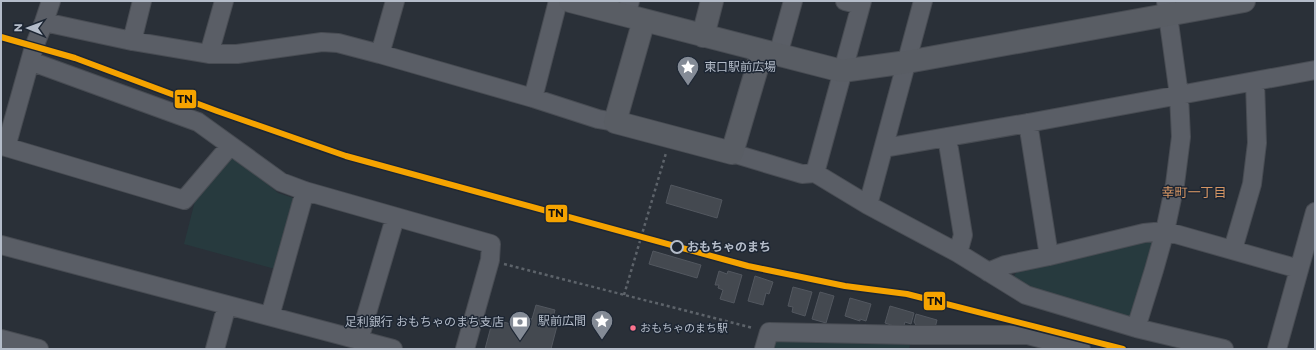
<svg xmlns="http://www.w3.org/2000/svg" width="1316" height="350" font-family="Montserrat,'Noto Sans JP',sans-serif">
	<rect width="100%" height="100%" fill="#2a3038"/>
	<path fill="#273a3e" d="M 232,153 L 278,193 L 293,198 L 275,269 L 184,244 L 195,201 Z
		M 1146,240 L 1155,244 L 1134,313 L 1125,318 L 1031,290 L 1013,278 L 1019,267 Z
		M 769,332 L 912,335 L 909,349 L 764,349 Z"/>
	<path fill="#444950" stroke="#52575f" d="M 671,185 L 722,200 L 717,218 L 666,203 Z
		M 653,251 L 701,265 L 697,278 L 649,264 Z
		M 719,271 L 727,274 L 728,271 L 742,275 L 734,303 L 720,299 L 723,290 L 718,288 L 719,285 L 715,285 Z
		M 755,276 L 773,282 L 769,294 L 766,293 L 763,305 L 748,301 Z
		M 793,287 L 812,292 L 805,316 L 792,312 L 793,307 L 788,306 Z
		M 820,292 L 834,296 L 826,323 L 812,319 Z
		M 850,298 L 871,304 L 866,321 L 860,319 L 860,321 L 845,316 Z
		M 536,305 L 555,310 L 551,324 L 557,326 L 551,349 L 485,349 L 493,319 L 511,324 L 514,314 L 532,319 Z
		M 890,306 L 914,313 L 911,324 L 905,322 L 903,329 L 885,323 Z
		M 916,314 L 937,320 L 935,328 L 918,328 L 914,322 Z"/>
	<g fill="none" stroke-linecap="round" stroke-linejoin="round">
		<g stroke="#484c53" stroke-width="20">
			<path id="street" d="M 845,1 L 861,5
				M 626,16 L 630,1
				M 44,22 L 132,41 L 209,54 L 237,54 L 322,42 L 338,43 L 380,54 L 533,98 L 598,119 L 615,122
				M 132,41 L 142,1
				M 209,54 L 224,1
				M 380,54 L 395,1
				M 778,55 L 793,1
				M 30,61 L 198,122 L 281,182 L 305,191 L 491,244 L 490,260 L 465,349
				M 533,98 L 558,1
				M 1028,123 L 1049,256
				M 947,137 L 963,235 L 958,253
				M 1,146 L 6,147 L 34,47 L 44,22 L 51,1
				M 6,147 L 184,200 L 230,146
				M 884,148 L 1028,123 L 1315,70
				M 732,153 L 802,174 L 815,173 L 862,1
				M 815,173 L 868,205 L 958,253 L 1026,295 L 1136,328 L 1224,349
				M 868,205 L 923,1
				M 1,245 L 393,349
				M 1233,249 L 1252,184 L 1257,143 L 1255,82
				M 988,272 L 1005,265 L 1049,256 L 1144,233 L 1165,231 L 1175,184 L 1181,137 L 1179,95 L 1166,1
				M 270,316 L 305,191
				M 1136,328 L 1154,270 L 1165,231 L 1299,269
				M 1,339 L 39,349
				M 359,340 L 395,218
				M 215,349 L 227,305
				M 764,349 L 769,332 L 912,335 L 1028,335 L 1081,349
				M 1277,349 L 1315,212"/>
		</g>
		<g stroke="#484c53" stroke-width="24">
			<path id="secondary" d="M 570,1 L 842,71 L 907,62 L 1244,1
				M 644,20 L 615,122 L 732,153 L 762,51
				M 703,36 L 712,1"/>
		</g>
		<path stroke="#5d636a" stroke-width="2.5" stroke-dasharray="3 3" stroke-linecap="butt" d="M 504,264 L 753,328
			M 624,295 L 666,153"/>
		<use href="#street" stroke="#5a5e66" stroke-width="18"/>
		<use href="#secondary" stroke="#595d64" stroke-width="22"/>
		<g stroke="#1d2633" stroke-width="9">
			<path id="rail-1" d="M 1,37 L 75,58 L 217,111 L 346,156 L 748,266 L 845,286 L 907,294 L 1123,349"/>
		</g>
		<use href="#rail-1" stroke="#f5a300" stroke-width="6"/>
	</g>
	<defs>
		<g id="sight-pin" transform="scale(1.15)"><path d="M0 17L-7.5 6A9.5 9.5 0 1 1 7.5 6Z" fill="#848b96" stroke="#1d2633"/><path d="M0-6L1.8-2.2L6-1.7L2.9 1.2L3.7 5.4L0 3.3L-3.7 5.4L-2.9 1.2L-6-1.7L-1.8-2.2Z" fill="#fff"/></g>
		<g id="bank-pin" transform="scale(1.15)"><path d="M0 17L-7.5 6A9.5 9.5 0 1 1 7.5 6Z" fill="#848b96" stroke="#1d2633"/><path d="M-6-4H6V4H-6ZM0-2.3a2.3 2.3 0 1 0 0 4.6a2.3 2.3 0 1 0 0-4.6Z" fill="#fff"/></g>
	</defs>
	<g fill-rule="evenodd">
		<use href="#sight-pin" x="688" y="67"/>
		<use href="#sight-pin" x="602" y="321"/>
		<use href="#bank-pin" x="520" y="322"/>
	</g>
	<circle fill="#1d2633" stroke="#b4bcc9" stroke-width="2" cx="677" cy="247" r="6"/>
	<circle fill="#fc738d" stroke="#1d2633" stroke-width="1.5" cx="633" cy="328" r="3.5"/>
	<g text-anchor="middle" stroke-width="3" stroke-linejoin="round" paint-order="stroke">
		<g font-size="11" fill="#b4bcc9" stroke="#1d2633" text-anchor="start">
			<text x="640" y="332">おもちゃのまち駅</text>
		</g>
		<g font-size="12" fill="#b4bcc9" stroke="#1d2633" text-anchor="end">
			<text x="704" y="71" text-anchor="start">東口駅前広場</text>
			<text x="586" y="325">駅前広間</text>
			<text x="504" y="326">足利銀行 おもちゃのまち支店</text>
		</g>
		<g font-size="12" font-weight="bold" fill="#b4bcc9" stroke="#1d2633" text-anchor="start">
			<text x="687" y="251">おもちゃのまち</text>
		</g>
		<g font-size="13" fill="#d59563" stroke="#1d2633">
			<text x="1194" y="197">幸町一丁目</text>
		</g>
	</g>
	<g stroke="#1d2633" stroke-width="1.5">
		<rect x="174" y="89" width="23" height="20" rx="4" fill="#f5a300"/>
		<rect x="545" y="204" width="23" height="19" rx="4" fill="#f5a300"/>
		<rect x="923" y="291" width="23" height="20" rx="4" fill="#f5a300"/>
	</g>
	<g font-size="11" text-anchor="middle" font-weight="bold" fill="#111">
		<text x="185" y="103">TN</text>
		<text x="556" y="217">TN</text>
		<text x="935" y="305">TN</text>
	</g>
	<rect width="1316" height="350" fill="none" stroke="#b4bcc9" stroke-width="4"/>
	<g transform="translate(28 28) rotate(271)" stroke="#1d2633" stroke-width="3" paint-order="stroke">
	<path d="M0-3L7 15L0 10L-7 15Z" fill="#b4bcc9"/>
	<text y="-6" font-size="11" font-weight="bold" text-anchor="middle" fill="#b4bcc9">N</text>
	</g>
</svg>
